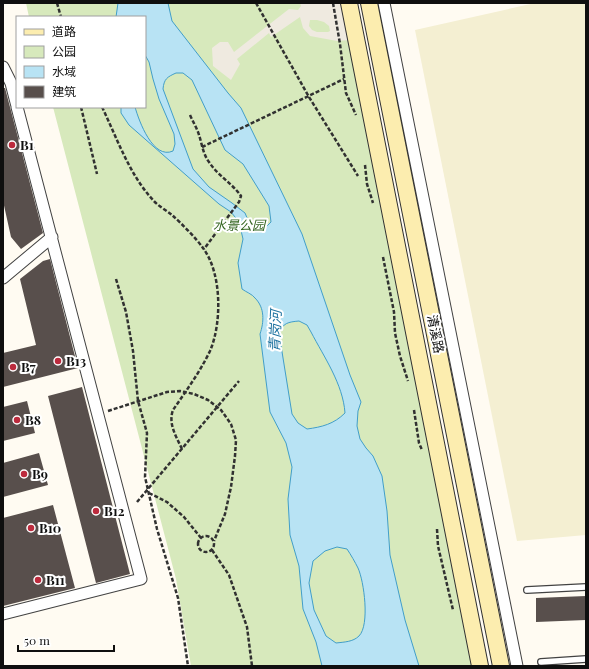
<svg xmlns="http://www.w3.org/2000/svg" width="589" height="669" font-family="'Playfair Display','Noto Sans SC',serif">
	<rect width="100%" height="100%" fill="#fffbf2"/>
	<path fill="#f4efd2" d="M 535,3 L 586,3 L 586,535 L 517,541 L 415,30 Z"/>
	<path fill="#d7e9bc" d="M 26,3 L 349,3 L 480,666 L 191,666 L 176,579 L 53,107 L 145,107 L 145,17 L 29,17 Z"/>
	<path fill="#efeae0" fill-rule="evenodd" d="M 300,3 L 343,3 L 351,40 L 337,41 L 310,36 L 303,28 L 300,17 L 271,37 L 269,33 L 237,59 L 240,64 L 231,80 L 213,66 L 212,48 L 220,42 L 228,42 L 234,52 L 289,9 L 298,10 L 301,6 ZM 310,20 L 317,20 L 324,22 L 329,26 L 330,31 L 328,32 L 317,32 L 312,30 L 309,26 Z"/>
	<path fill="#b8e3f4" stroke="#419ec9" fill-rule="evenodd" d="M 118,3 L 168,3 L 172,21 L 228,93 L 241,108 L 302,234 L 350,375 L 361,402 L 358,411 L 357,426 L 360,439 L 366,448 L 373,456 L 382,476 L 387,511 L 390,555 L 405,620 L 419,666 L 322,666 L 316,642 L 303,609 L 299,566 L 290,535 L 288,499 L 292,467 L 286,443 L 270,412 L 260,334 C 264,322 265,308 255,298 C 252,294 246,292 242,289 L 238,263 L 243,239 L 239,222 L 231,212 L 219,204 L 129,125 L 121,113 L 121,107 L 135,107 C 139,121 153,160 173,151 L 175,144 L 174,134 L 159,99 L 153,79 L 149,62 L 145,55 L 145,17 L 116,17 ZM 176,73 L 183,73 L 192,80 L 225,150 L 243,164 L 269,206 L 271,222 L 265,228 L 257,229 L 250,225 L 245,213 L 232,203 L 209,187 L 193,169 L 163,89 C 164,79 167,77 176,73 ZM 299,321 L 307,325 L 311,332 C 324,357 343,384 345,413 C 334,424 322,427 307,429 L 298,423 L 292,414 L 279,333 C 283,323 288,322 299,321 ZM 337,547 L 347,549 C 351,555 355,562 358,568 C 364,581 370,625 359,636 C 353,642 344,642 336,643 L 326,636 L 314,610 L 309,583 L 313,561 L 325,551 Z"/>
	<path fill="#584f4c" d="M 3,88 L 5,88 L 43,233 L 21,249 L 11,237 L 3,201 Z
		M 50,259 L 78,368 L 3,387 L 3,353 L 36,345 L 20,279 L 43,261 Z
		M 82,387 L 130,574 L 96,583 L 48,396 Z
		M 27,401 L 35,433 L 3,441 L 3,407 Z
		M 39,453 L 48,485 L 3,497 L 3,463 Z
		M 53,505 L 75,588 L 3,606 L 3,518 Z
		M 586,596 L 586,620 L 536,622 L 536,598 Z"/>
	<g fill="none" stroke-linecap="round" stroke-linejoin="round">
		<g stroke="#424242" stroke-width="8">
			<path id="lane" d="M 527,590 L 586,587
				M 541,662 L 586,659"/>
		</g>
		<g stroke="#424242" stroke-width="13">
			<path id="street" d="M 384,3 L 517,666
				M 3,67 L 11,83 L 17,106
				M 3,278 L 52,237
				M 3,614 L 141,579 L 17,107"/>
		</g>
		<g stroke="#313131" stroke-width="18">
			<path id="secondary" d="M 349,3 L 480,666
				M 369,3 L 501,666"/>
		</g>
		<path stroke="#313131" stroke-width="2.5" stroke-dasharray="4 2" stroke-linecap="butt" d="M 57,3 L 61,17
			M 256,3 L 309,97 L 358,176
			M 333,3 L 340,44 L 346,93 L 356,115
			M 81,107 L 97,174
			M 102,107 C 117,138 129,174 153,200 C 158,206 166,210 172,215 C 181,223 196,238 203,248 C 222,273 222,323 210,351 C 200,372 186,391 173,410 C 168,424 176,436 182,449
			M 190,115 C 193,122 197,128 199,135 C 202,144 203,154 209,162 C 218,176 232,183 241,196 L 239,202 L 204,249
			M 202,147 L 344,79
			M 365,165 L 367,184 L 373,203
			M 383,257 L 394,312 L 395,333 L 400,356 L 408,381
			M 116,279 L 126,312 L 133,351 L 138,401 L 147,433 L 145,477 L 157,529 L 178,598 L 188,666
			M 414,410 L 419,443 L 422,450
			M 108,411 L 167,392 L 180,391 L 194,394 L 208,400 L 221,410 L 231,424 L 236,440 L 235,456 L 231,487 L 225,514 L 214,541
			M 149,493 L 167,502 L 184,517 L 201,538
			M 137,502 L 239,381
			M 437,529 L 438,546 L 453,610
			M198 544a8 8 0 1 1 16 0a8 8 0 1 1-16 0Z
			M 212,550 L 229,575 L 247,627 L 252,666"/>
		<use href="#lane" stroke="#fff" stroke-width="5.5"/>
		<use href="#street" stroke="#fff" stroke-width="11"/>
		<use href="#secondary" stroke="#fcedaf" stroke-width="16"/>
	</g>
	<g fill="#bc2b3d" stroke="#fff" stroke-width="1.5">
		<circle cx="12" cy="145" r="4"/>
		<circle cx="58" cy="361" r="4"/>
		<circle cx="13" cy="367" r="4"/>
		<circle cx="17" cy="420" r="4"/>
		<circle cx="24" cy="474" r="4"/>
		<circle cx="96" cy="511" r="4"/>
		<circle cx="31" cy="528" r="4"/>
		<circle cx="38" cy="580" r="4"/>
	</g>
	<g text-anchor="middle" stroke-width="4" stroke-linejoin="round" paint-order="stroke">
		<g font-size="13" font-weight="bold" fill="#0f0f0f" stroke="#fff" text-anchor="start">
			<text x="20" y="150">B1</text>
			<text x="66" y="366">B13</text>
			<text x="21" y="372">B7</text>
			<text x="25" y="425">B8</text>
			<text x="32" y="479">B9</text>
			<text x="104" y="516">B12</text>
			<text x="39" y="533">B10</text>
			<text x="46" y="585">B11</text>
		</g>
		<g font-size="13" font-style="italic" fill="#356621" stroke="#fff">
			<text x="239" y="230">水景公园</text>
		</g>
		<g font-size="13" fill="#0f0f0f" stroke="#fff">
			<text transform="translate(436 334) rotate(79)" y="5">清溪路</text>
		</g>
		<g font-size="14" font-style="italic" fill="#1b709e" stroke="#fff">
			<text transform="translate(275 331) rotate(-87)" y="5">青岗河</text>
		</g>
	</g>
	<rect width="589" height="669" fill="none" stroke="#0f0f0f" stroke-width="8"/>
	<rect x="16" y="16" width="130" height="92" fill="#ffffff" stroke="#9f9f9f"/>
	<rect x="24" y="29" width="20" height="6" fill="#fcedaf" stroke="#9f9f9f"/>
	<text x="52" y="36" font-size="12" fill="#0f0f0f">道路</text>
	<rect x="24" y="46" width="20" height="12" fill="#d7e9bc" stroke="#9f9f9f"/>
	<text x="52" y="56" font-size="12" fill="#0f0f0f">公园</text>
	<rect x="24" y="66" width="20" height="12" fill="#b8e3f4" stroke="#9f9f9f"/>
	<text x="52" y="76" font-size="12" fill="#0f0f0f">水域</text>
	<rect x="24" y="86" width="20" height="12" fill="#584f4c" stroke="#9f9f9f"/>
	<text x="52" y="96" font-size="12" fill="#0f0f0f">建筑</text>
	<path d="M18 645v6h96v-6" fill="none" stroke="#0f0f0f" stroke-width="2"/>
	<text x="24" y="645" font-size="12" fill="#0f0f0f" stroke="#ffffff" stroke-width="3" paint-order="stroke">50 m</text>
</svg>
